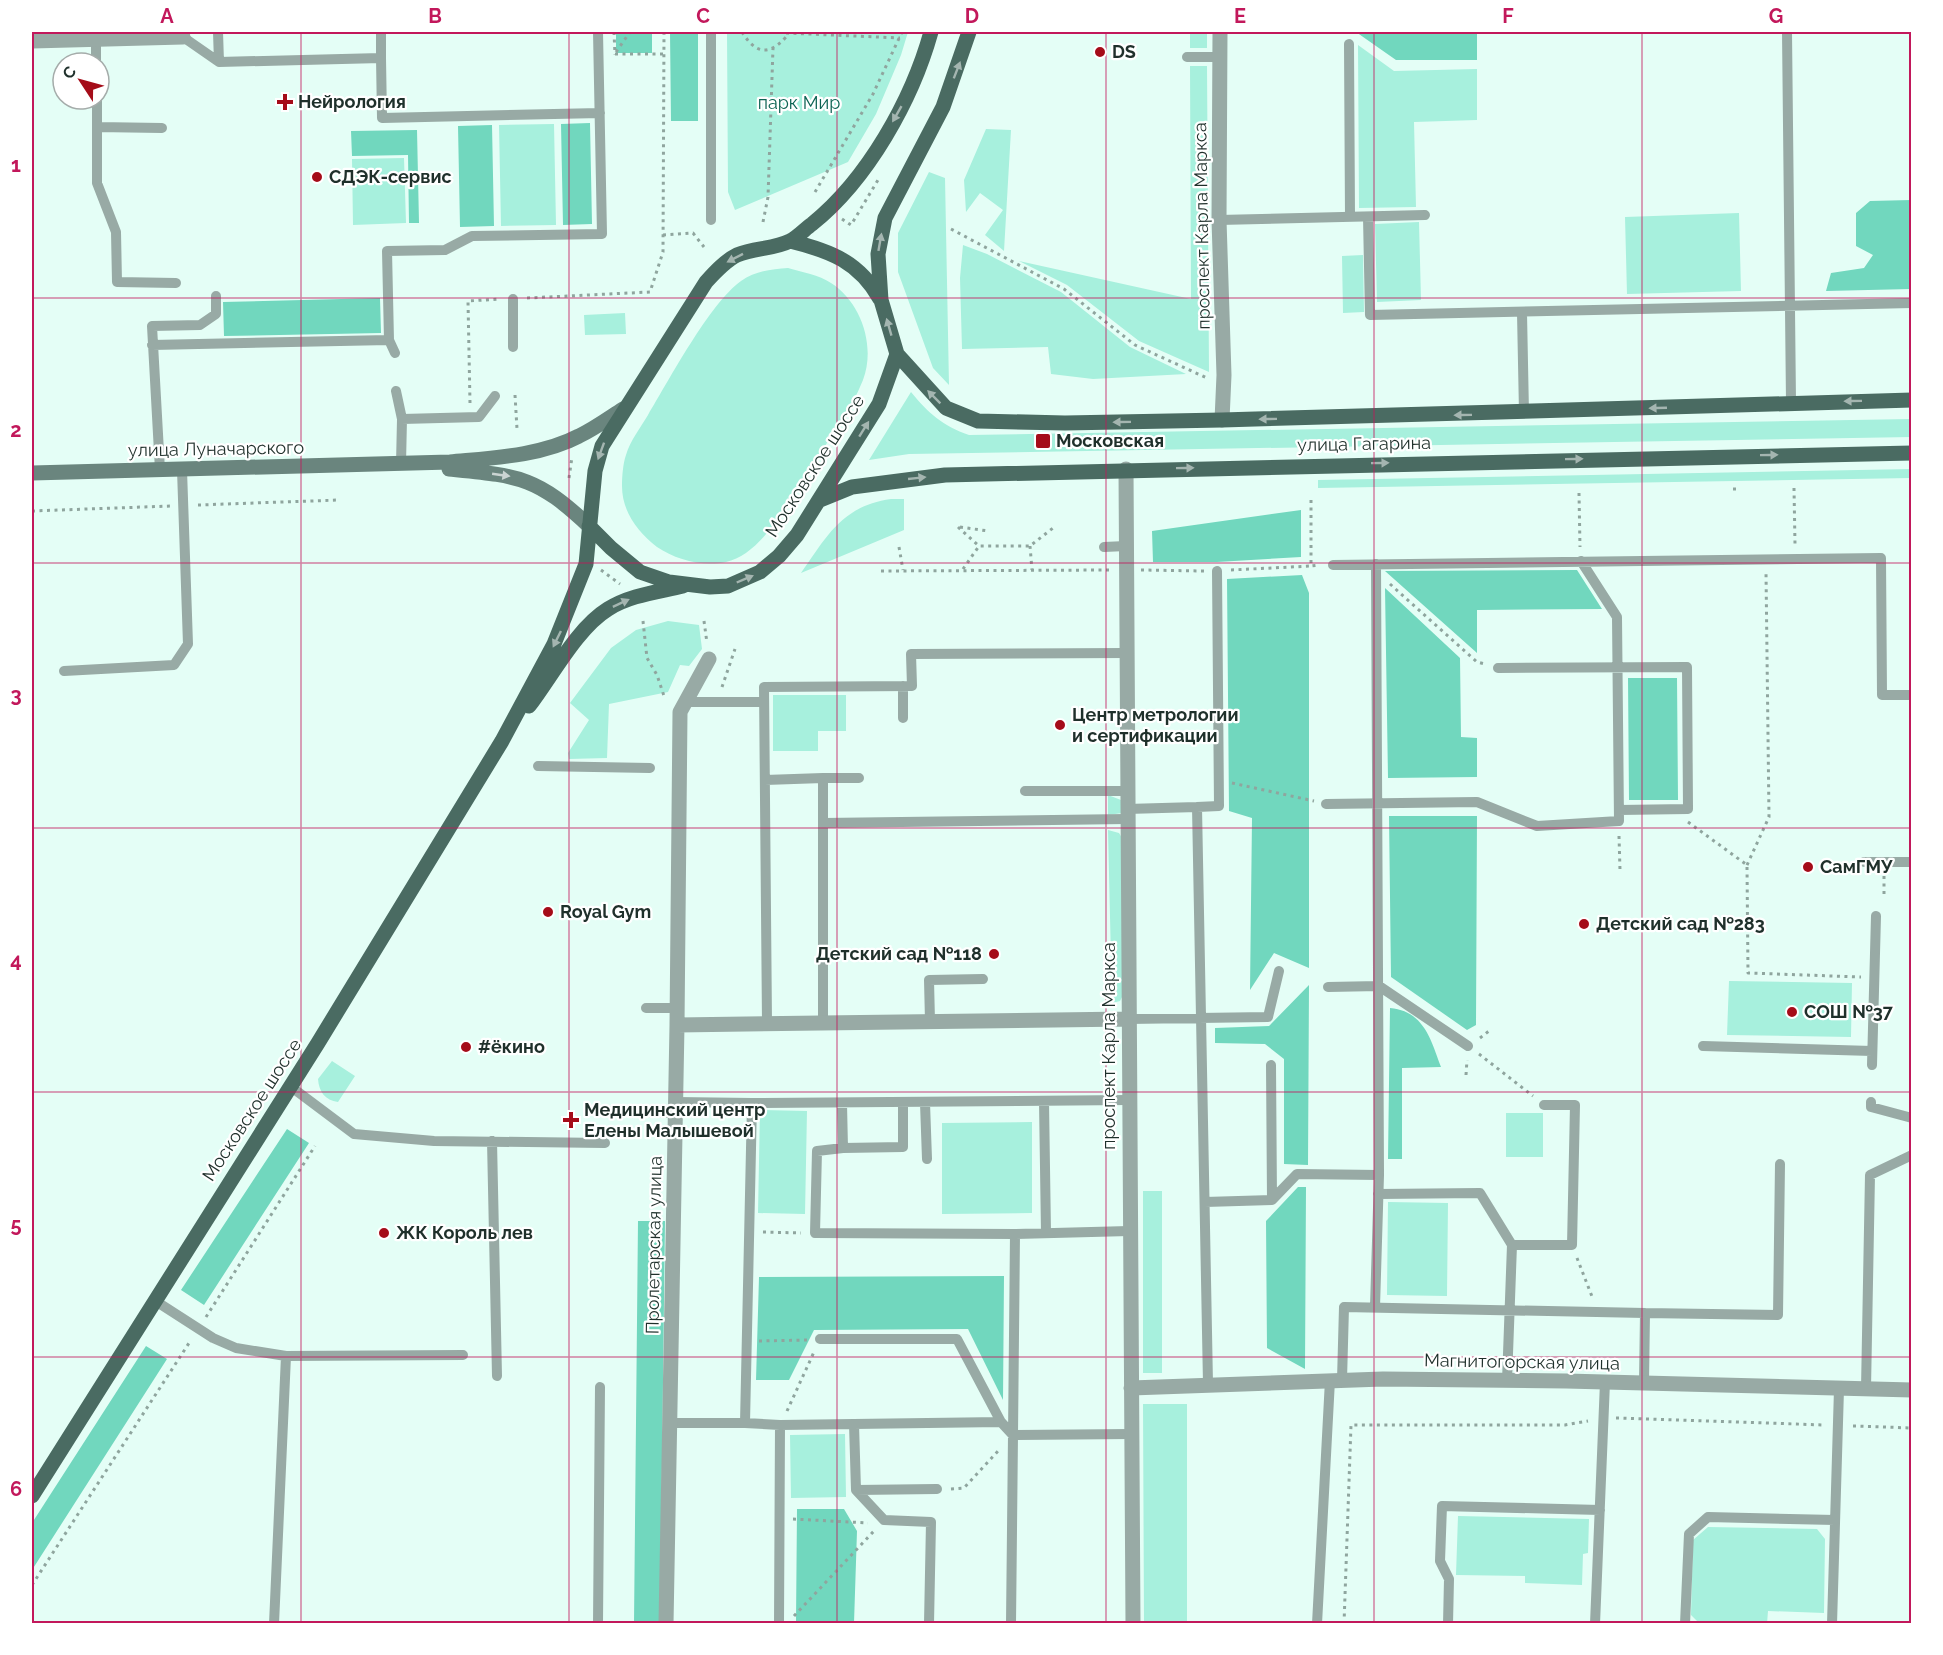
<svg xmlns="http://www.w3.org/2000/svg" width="1943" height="1655" font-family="Raleway,sans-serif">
	<rect width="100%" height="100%" fill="#e4fef6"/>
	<path fill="#a7f0dd" d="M 727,32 L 908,32 L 901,55 L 876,114 L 848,162 L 735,210 L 728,192 Z
		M 1190,32 L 1207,32 L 1207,48 L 1190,48 Z
		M 1358,45 L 1394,71 L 1477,69 L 1477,120 L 1414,122 L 1416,207 L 1359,208 Z
		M 1190,66 L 1207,66 L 1209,372 L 1139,341 L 1067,285 L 1019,261 L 1191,299 Z
		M 554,124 L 556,225 L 501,226 L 499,125 Z
		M 986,129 L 1011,130 L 1004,251 L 985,235 L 1003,210 L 980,193 L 966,212 L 964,180 Z
		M 404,158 L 406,223 L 353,225 L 352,159 Z
		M 929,172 L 945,178 L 949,385 L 933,368 L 898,272 L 898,233 Z
		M 1739,213 L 1741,291 L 1627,294 L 1625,217 Z
		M 1419,222 L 1421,300 L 1377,302 L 1375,224 Z
		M 963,245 L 987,254 L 1061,292 L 1130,347 L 1186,374 L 1093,379 L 1051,374 L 1048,347 L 962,349 L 960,278 Z
		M 1363,255 L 1364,312 L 1343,313 L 1342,256 Z
		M 788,268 C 802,272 819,275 831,283 C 861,302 876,346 863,380 C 851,411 828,441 809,469 C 791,498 763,554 726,562 C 703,567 676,560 657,547 C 638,532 622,512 622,486 C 622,477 623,463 626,455 C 630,441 641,427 648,415 C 669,380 710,303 741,281 C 755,271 772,269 788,268 Z
		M 625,313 L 626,334 L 585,335 L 584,315 Z
		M 911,392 C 928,413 943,426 969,435 L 1911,419 L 1912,437 L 909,454 L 869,460 Z
		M 1912,469 L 1911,478 L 1318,488 L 1318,480 Z
		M 891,499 L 904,499 L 904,530 L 801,573 C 827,536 842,506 891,499 Z
		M 668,621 L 699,625 L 702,649 L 689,666 L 680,665 L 668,692 L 609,704 L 607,758 L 569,759 L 568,753 L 589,720 L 570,703 L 611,648 L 636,630 Z
		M 773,695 L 846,695 L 846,731 L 818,731 L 818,751 L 773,751 Z
		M 1108,795 L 1121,800 L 1122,813 L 1108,815 Z
		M 1108,830 L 1119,833 L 1122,838 L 1123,995 L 1120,1001 L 1112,1003 Z
		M 1729,981 L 1852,983 L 1851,1037 L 1727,1035 Z
		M 332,1061 L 355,1076 L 338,1102 C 325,1100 319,1092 318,1079 Z
		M 760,1110 L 807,1111 L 805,1214 L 758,1213 Z
		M 1506,1113 L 1543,1113 L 1543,1157 L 1506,1157 Z
		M 1032,1122 L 1032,1213 L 942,1214 L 942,1123 Z
		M 1143,1191 L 1162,1191 L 1162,1373 L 1143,1373 Z
		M 1388,1202 L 1448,1203 L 1447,1296 L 1387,1295 Z
		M 1143,1404 L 1187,1404 L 1187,1623 L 1144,1623 Z
		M 845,1434 L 846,1497 L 791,1498 L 790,1435 Z
		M 1458,1516 L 1589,1519 L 1588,1553 L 1583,1554 L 1582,1585 L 1525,1583 L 1525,1576 L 1456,1575 Z
		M 1708,1527 L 1817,1529 L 1825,1539 L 1824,1613 L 1768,1611 L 1767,1624 L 1699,1623 L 1691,1615 L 1693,1540 Z"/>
	<path fill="#71d7be" d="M 616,32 L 652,32 L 652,53 L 616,53 Z
		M 670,32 L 698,32 L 698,121 L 671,121 Z
		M 1356,32 L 1477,32 L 1477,60 L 1396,60 Z
		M 590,123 L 592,224 L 563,225 L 561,124 Z
		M 492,125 L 494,226 L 460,227 L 458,126 Z
		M 417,130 L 419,223 L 409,223 L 408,155 L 352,156 L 351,131 Z
		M 1911,200 L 1911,289 L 1826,291 L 1831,273 L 1864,268 L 1873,255 L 1856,246 L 1856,213 L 1870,201 Z
		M 380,298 L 381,333 L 224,336 L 223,302 Z
		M 1301,510 L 1301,557 L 1217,562 L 1153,562 L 1152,531 Z
		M 1577,570 L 1602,609 L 1477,610 L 1477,653 L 1385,571 Z
		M 1302,575 L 1309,593 L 1309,968 L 1274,953 L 1250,990 L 1252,818 L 1229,811 L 1227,579 Z
		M 1385,588 L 1460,658 L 1461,737 L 1477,738 L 1477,777 L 1388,778 Z
		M 1628,678 L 1677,678 L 1678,800 L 1629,800 Z
		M 1389,816 L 1477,816 L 1476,1025 L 1467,1030 L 1391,977 Z
		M 1309,985 L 1308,1165 L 1284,1164 L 1284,1059 L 1265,1044 L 1215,1043 L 1215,1028 L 1269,1026 Z
		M 1390,1008 C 1424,1011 1431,1040 1441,1067 L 1402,1068 L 1402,1159 L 1388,1159 Z
		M 287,1129 L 309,1143 L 204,1305 L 181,1290 Z
		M 1298,1187 L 1306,1187 L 1305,1369 L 1267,1348 L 1266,1221 Z
		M 638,1221 L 665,1221 L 660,1623 L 634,1624 Z
		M 1004,1276 L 1003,1400 L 968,1329 L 814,1330 L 789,1380 L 756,1380 L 759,1277 Z
		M 146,1346 L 167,1359 L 32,1570 L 32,1523 Z
		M 797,1509 L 844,1509 L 857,1531 L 854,1623 L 796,1623 Z"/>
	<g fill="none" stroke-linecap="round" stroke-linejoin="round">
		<path stroke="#8fa59e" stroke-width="3" stroke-dasharray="3 4.5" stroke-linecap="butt" d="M 614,32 L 615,55
			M 742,32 C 755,53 768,57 786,37 L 786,33
			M 786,33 L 900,38
			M 616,52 L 630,32
			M 615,54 L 664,54
			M 815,192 L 873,94 L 902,32
			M 842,219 L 851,225 L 878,180
			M 763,222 L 768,197 L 773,48
			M 951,229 L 1064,289 L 1135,345 L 1207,378
			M 663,235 L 693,233 L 704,247
			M 527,298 L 650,292 L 663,252 L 664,32
			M 515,395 L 517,429
			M 470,403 L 468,301 L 500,299
			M 569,478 L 572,457
			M 1794,488 L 1795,544
			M 1733,489 L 1739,489
			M 1579,493 L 1580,547
			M 1311,500 L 1311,566 L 1319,565
			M 198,505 L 339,500
			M 32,511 L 171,506
			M 958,527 L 979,546 L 1030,546 L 1053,528
			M 960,527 L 988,531
			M 1030,546 L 1032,570
			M 899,547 L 903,570
			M 963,569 L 979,546
			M 601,570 L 620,584
			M 1141,570 L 1204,571
			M 1231,570 L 1311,566
			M 881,571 L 1111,570
			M 1390,584 L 1477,662 L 1485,664
			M 643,621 L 647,658 L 657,675 L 665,699
			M 704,621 L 707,643
			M 722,687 L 735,649
			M 1232,783 L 1314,801
			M 1688,822 L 1747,865 L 1748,973 L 1861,977
			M 1619,836 L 1620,870
			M 1747,865 L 1769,817 L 1766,572
			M 1884,876 L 1884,898
			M 1480,1038 L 1489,1031
			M 1479,1054 L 1533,1096
			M 1466,1075 L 1467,1060
			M 763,1232 L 801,1233
			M 1577,1258 L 1593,1299
			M 206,1317 L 315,1146
			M 759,1341 L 807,1340
			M 787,1411 L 814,1352
			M 1616,1418 L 1825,1425
			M 1853,1426 L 1912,1428
			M 951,1489 L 964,1488 L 998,1451
			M 793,1519 L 868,1523
			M 32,1585 L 191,1340
			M 794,1616 L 874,1531
			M 1344,1624 L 1351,1425 L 1565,1425 L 1588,1421"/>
		<path stroke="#98aaa5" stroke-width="10" d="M 711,32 L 711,220
			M 1787,32 L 1791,402
			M 183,37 L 219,62 L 218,32
			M 96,39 L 96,63
			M 1349,44 L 1350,217
			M 1187,57 L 1220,57
			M 381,58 L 382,118 L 600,113
			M 219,62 L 381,58 L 381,32
			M 97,99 L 97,183 L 116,232 L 117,282 L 176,283
			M 97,127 L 162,128
			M 1368,217 L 1370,315 L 1912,303
			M 1219,220 L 1425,215
			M 513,299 L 513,347
			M 1522,313 L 1524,413
			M 152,345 L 389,340
			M 395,353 L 389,340 L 387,251 L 445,250 L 472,236 L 602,234 L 598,32
			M 396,391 L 402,419 L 401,464
			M 402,419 L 479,417 L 495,396
			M 160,470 L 152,326 L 200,325 L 216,314 L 216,296
			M 1104,547 L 1126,546
			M 1376,564 L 1379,1175
			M 1333,565 L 1881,558 L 1882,695 L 1912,695
			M 1498,668 L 1687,667 L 1688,809 L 1619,810
			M 64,671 L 174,665 L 188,644 L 182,470
			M 903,686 L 903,718
			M 685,702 L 764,702
			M 538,766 L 650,768
			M 823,778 L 859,778
			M 765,780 L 823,778 L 823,1022
			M 1025,791 L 1128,791
			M 1326,804 L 1477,802 L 1537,826 L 1619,821 L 1617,617 L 1581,561
			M 1127,809 L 1197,807
			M 823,823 L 1127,819
			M 1864,862 L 1912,862
			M 1328,987 L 1379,986 L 1468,1046
			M 646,1008 L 678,1008
			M 1128,1019 L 1268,1017 L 1279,971
			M 930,1021 L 929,980 L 983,979
			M 767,1023 L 764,687 L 912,686 L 911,654 L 1126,653
			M 1703,1046 L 1872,1051
			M 1271,1065 L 1272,1200
			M 1872,1065 L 1876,916
			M 290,1086 L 354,1134 L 434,1141 L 605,1143
			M 676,1102 L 752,1103
			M 1044,1102 L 1046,1233
			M 1871,1102 L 1871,1107 L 1912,1118
			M 925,1103 L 927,1159
			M 842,1104 L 843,1148 L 817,1151 L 815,1233 L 1015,1234
			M 606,1111 L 676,1113
			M 492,1141 L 497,1376
			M 843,1148 L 903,1147 L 903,1104
			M 1378,1194 L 1480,1193 L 1512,1245
			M 1205,1202 L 1272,1200 L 1297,1174 L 1379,1175 L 1375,1307
			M 154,1300 L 213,1338 L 236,1348 L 286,1356 L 274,1624
			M 1645,1313 L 1778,1315 L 1780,1164
			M 820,1339 L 957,1339 L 1001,1422
			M 286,1356 L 463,1355
			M 1342,1380 L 1344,1307 L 1645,1313 L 1644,1383
			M 1507,1381 L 1512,1245 L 1572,1245 L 1575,1105 L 1544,1105
			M 1208,1384 L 1197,807 L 1219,806 L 1217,571
			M 1866,1389 L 1870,1175 L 1912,1155
			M 670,1423 L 745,1423 L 752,1103 L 1128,1100
			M 745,1423 L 780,1425 L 779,1624
			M 854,1424 L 856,1490 L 884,1520 L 931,1522 L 929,1624
			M 780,1425 L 1001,1422 L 1013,1435 L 1015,1234 L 1129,1231
			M 856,1490 L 937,1489
			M 598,1624 L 600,1387
			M 1011,1624 L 1013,1435 L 1131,1434
			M 1317,1624 L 1330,1380
			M 1448,1624 L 1449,1579 L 1440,1561 L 1442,1506 L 1600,1510
			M 1595,1624 L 1605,1382
			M 1685,1624 L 1689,1534 L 1708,1517 L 1835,1520
			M 1832,1624 L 1839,1389"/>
		<path stroke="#98aaa5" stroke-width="15" d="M 1220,32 L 1219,220 L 1224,375 L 1222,420
			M 32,41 L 183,37
			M 1126,469 L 1133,1624
			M 677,1025 L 1128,1019
			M 1131,1388 L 1383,1379 L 1566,1381 L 1912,1390
			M 666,1624 L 677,1025 L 680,712 L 709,659"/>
		<path stroke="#6a857e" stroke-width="15" d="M 449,469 C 519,476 536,476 589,526
			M 32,473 L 450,462 C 491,458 541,456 579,436 C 594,429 609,418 623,409"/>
		<path stroke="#4a6b62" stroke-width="15" d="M 790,241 C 831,251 859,262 880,299
			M 897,354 L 946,408 L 978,421 L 1065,423 L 1222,420 L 1912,400
			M 820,500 L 852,487 L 945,475 L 1912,453
			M 589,526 L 611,548 L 640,572 L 669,582 L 710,587 L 728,586 L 760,572 L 779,556 L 797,535 L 879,404 L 897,354 L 881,300 L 878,254 L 885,218 L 943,107 L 969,32
			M 529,706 C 552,676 577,628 608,609 C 630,595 658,592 683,586
			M 32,1496 L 318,1043 L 502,741 L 554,644 L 586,564 L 595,471 L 602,446 L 706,282 C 715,272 725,261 737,255 C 754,248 774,249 790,241 C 798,237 805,229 812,224 C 868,179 912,100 931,32"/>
	</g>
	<defs><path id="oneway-solid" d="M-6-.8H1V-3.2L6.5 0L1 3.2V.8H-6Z" transform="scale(1.5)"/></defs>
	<g fill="#a4b5b0">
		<use href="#oneway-solid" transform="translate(957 70) rotate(-69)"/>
		<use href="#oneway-solid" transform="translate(897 114) rotate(120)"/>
		<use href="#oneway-solid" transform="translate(880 242) rotate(-80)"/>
		<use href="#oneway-solid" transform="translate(735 258) rotate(153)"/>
		<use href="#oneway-solid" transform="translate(889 327) rotate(-106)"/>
		<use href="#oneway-solid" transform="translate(934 397) rotate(-135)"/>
		<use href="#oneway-solid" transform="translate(1853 401) rotate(179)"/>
		<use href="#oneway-solid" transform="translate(1658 408) rotate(178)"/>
		<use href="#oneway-solid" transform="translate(1463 415) rotate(179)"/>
		<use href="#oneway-solid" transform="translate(1268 419) rotate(179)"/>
		<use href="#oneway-solid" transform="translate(1122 422) rotate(179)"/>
		<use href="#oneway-solid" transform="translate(864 429) rotate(-58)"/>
		<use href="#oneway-solid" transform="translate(601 451) rotate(110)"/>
		<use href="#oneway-solid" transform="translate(1769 455) rotate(-1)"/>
		<use href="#oneway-solid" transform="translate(1574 459) rotate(-1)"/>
		<use href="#oneway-solid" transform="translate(1380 463) rotate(-1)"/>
		<use href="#oneway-solid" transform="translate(1185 468) rotate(-1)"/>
		<use href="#oneway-solid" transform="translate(917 478) rotate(-6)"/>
		<use href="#oneway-solid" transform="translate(745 579) rotate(-23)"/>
		<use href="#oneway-solid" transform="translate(621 603) rotate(-25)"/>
		<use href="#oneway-solid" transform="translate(557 639) rotate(116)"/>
	</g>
	<use fill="#cbd4d2" href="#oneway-solid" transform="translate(501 475) rotate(8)"/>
	<path fill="none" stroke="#c2185b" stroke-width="1.5" stroke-opacity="0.55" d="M 301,32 L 301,1624M 569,32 L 569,1624M 837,32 L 837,1624M 1106,32 L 1106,1624M 1374,32 L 1374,1624M 1642,32 L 1642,1624M 32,298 L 1912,298M 32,563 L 1912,563M 32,828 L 1912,828M 32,1092 L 1912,1092M 32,1357 L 1912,1357"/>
	<g fill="#a50c19" stroke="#fff" stroke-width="2">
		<circle cx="1100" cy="52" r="6"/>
		<path d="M282 93h6v6h6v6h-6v6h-6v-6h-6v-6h6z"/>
		<circle cx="317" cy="177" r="6"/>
		<rect x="1035" y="433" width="16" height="16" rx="3"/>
		<circle cx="1060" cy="725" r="6"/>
		<circle cx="1808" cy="867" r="6"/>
		<circle cx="548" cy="912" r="6"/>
		<circle cx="1584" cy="924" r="6"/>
		<circle cx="994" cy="954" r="6"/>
		<circle cx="1792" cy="1012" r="6"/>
		<circle cx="466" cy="1047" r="6"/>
		<path d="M568 1111h6v6h6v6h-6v6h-6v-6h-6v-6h6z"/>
		<circle cx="384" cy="1233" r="6"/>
	</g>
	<g text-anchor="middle" stroke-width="4.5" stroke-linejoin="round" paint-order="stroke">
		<g font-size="18" font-weight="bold" fill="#1f302b" stroke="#fff" text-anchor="start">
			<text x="1112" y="58">DS</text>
			<text x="298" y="108">Нейрология</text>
			<text x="329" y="183">СДЭК-сервис</text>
			<text x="1056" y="447">Московская</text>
			<text x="1072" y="721">Центр метрологии<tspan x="1072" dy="21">и сертификации</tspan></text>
			<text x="1820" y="873">СамГМУ</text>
			<text x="560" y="918">Royal Gym</text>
			<text x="1596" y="930">Детский сад №283</text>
			<text x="982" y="960" text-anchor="end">Детский сад №118</text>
			<text x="1804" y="1018">СОШ №37</text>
			<text x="478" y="1053">#ёкино</text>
			<text x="584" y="1116">Медицинский центр<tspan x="584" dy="21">Елены Малышевой</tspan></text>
			<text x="396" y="1239">ЖК Король лев</text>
		</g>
		<g font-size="18" fill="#0c6353" stroke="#fff">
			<text x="799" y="109">парк Мир</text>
		</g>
		<g font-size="18" fill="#1f302b" stroke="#fff">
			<text transform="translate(1202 226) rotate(-91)" y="6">проспект Карла Маркса</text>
			<text transform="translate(1364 444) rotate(-1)" y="6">улица Гагарина</text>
			<text transform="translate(216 449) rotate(-1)" y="6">улица Луначарского</text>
			<text transform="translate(815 466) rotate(-57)" y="6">Московское шоссе</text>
			<text transform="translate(1109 1046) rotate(-90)" y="6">проспект Карла Маркса</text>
			<text transform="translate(252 1110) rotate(-57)" y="6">Московское шоссе</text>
			<text transform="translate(654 1245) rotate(-89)" y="6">Пролетарская улица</text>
			<text transform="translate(1522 1362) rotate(1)" y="6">Магнитогорская улица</text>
		</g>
	</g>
	<rect width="1943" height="1655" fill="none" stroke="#ffffff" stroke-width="66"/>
	<g transform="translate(81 81) rotate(306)"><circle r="28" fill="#ffffff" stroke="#a5acaa" stroke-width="1.5"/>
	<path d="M0-4.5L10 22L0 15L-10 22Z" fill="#a50c19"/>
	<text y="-9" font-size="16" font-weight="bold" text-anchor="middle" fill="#1f302b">С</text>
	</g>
	<rect x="33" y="33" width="1877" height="1589" fill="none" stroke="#c2185b" stroke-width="2"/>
	<g font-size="20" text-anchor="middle" font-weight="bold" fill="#c2185b">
		<text x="167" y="23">A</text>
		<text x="435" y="23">B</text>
		<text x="703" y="23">C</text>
		<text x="972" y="23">D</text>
		<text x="1240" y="23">E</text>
		<text x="1508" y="23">F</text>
		<text x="1776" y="23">G</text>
		<text x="16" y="172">1</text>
		<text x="16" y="437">2</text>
		<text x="16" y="702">3</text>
		<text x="16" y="967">4</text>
		<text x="16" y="1232">5</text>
		<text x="16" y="1496">6</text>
	</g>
</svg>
